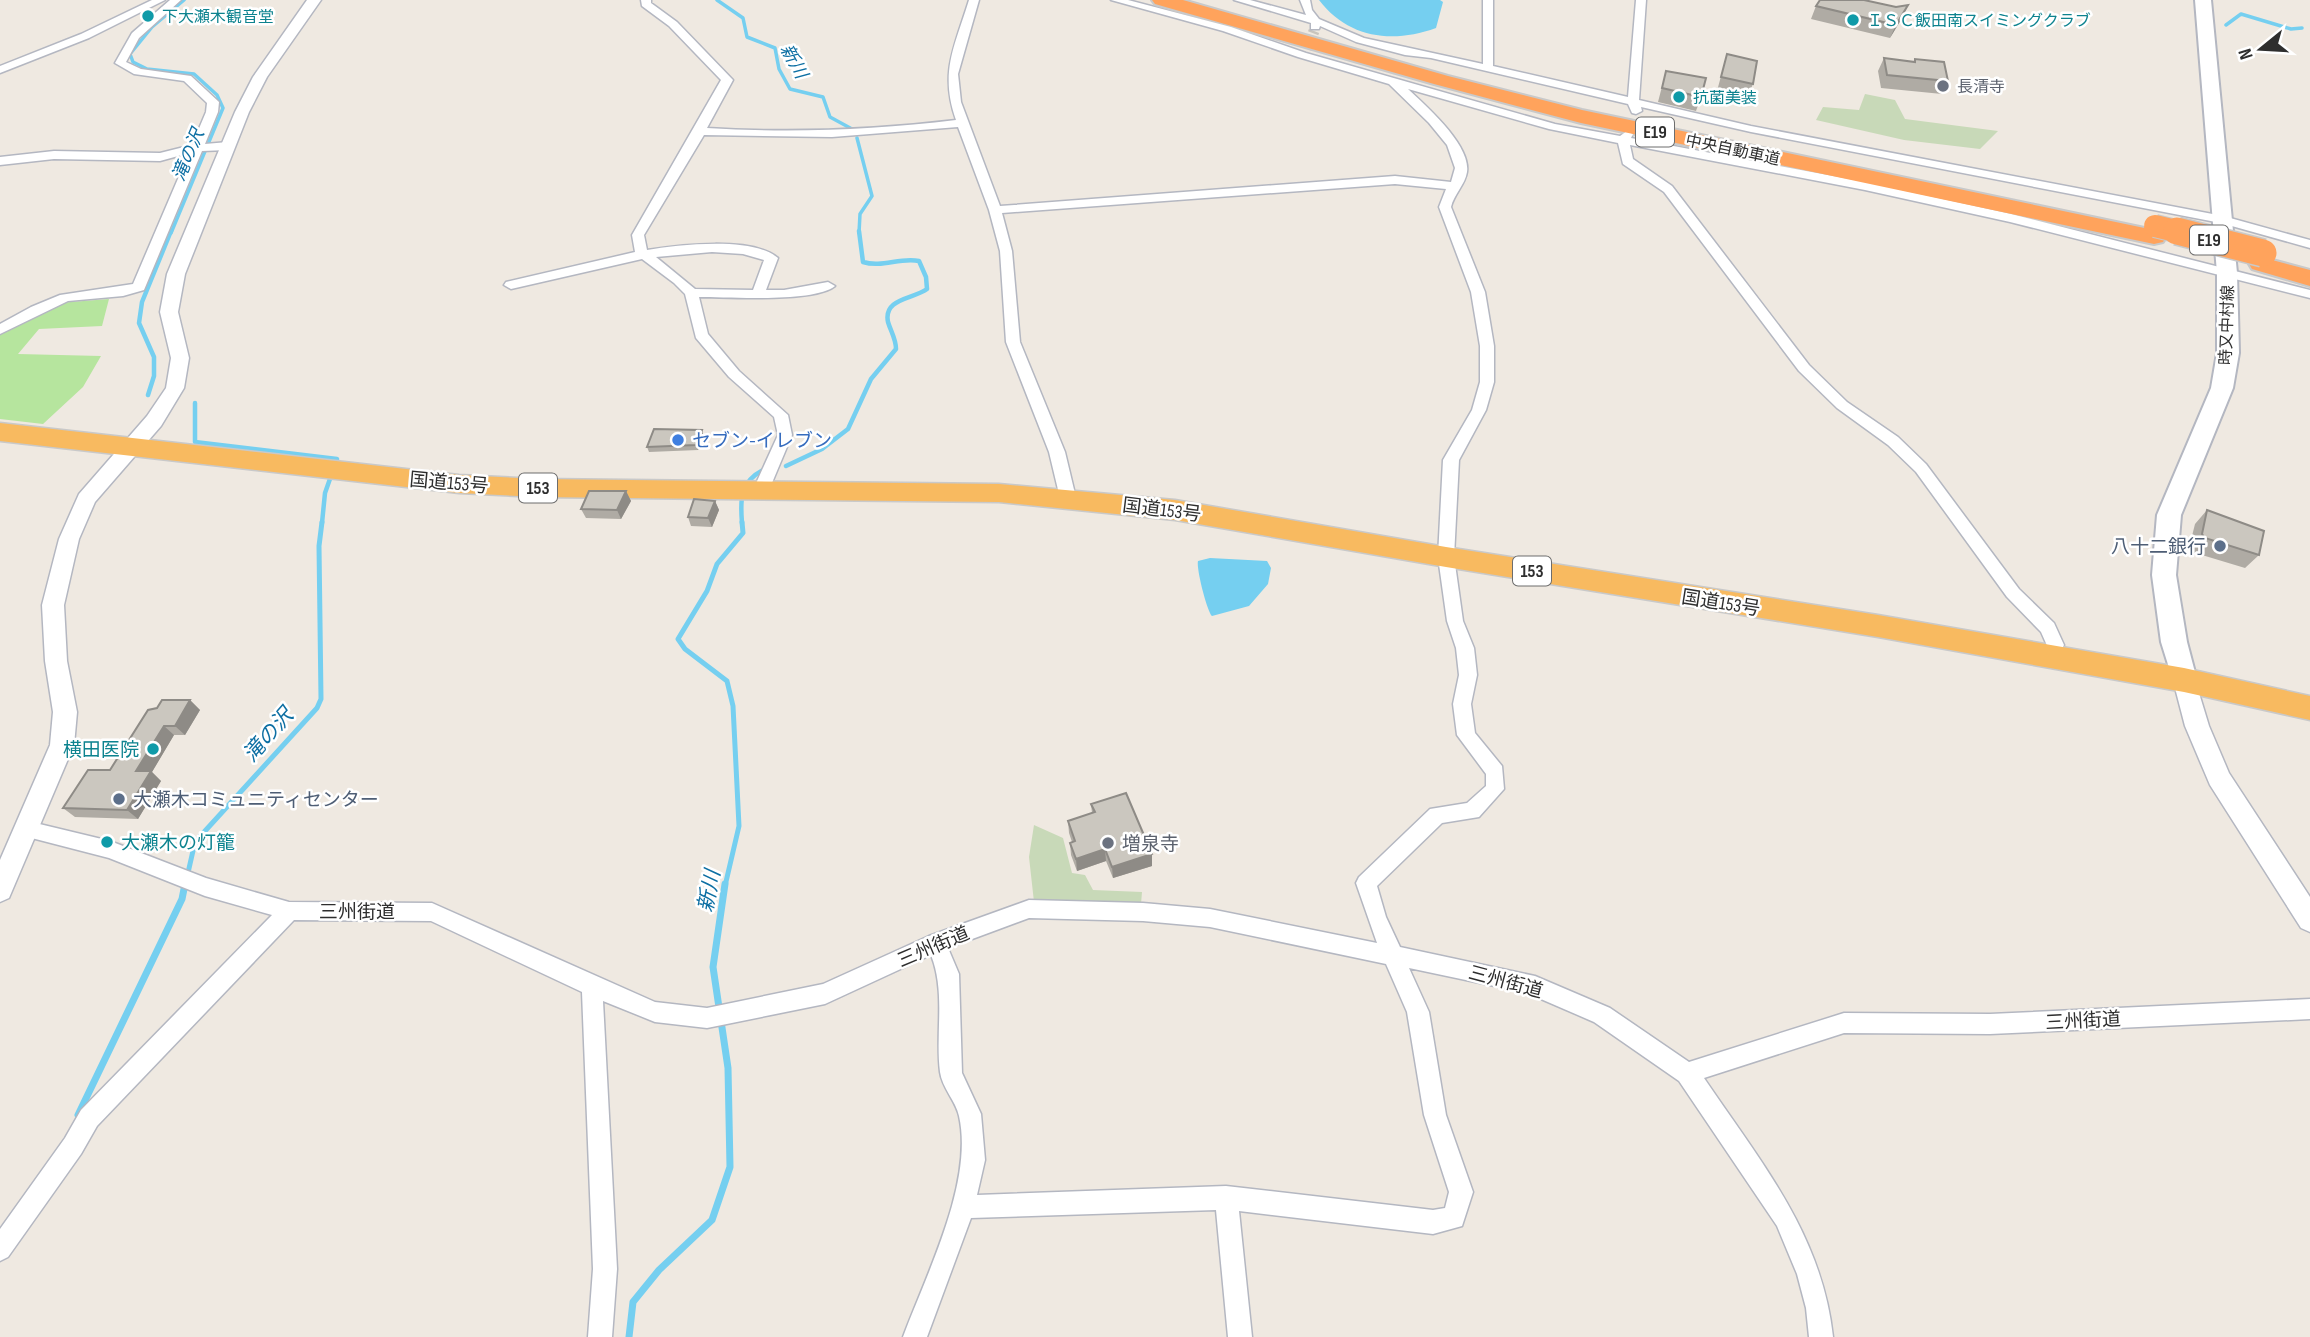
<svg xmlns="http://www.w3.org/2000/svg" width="2310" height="1337" font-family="'Sofia Sans Condensed','Noto Sans JP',sans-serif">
	<rect width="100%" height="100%" fill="#efe9e1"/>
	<path fill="#b6e59e" d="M 109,299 L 102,326 L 39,329 L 18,354 L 101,356 L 83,387 L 43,424 L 0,419 L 0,333 L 58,303 Z"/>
	<path fill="#c8d9b8" d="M 1865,94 L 1895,100 L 1905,119 L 1998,131 L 1980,149 L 1904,140 L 1816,120 L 1823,107 L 1859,110 Z
		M 1034,825 L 1063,838 L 1072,873 L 1085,875 L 1093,890 L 1142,892 L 1141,904 L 1034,902 L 1029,857 Z"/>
	<path fill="#75cff0" d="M 1319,0 L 1440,0 L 1443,2 L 1436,28 C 1392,44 1348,38 1319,0 Z
		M 1210,558 L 1267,561 L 1271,568 L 1268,584 L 1249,606 L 1212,616 C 1207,611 1196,568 1198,561 Z"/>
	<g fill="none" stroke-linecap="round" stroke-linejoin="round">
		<path stroke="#75cff0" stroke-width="3.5" d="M 717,0 L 743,18 L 747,37 L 775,48 L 779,69 L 790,89 L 823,97 L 830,117 L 852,129
			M 2226,25 L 2241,14 L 2291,29 L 2302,28
			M 857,138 L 872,196 L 860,214 L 859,233
			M 171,233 L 223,108 L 217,95 L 194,74 L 147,69 L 133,62 L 130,54 L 152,27 L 184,0"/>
		<path stroke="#75cff0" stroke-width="4.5" d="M 148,395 L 154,376 L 154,357 L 139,323 L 142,302 L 171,231
			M 195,403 L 195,442 L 337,459 L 325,493 L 322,523
			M 786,466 L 822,449 L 848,429 L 871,379 L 896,349 C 896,339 891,332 888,322 C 883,298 914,299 927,289 L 926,277 L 919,261 C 900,257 882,268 863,262 L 859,231
			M 742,523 C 740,499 740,482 763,470"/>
		<path stroke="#75cff0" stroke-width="5" d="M 185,886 L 195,842 L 317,708 L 321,699 L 319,546 L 322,522
			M 725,886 L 739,826 L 733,706 L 727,681 L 685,649 L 678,639 L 707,591 L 717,564 L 743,533 L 742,522"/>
		<path stroke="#75cff0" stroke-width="7" d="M 78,1115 L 182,899 L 185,884
			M 629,1337 L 633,1302 L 659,1270 L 712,1220 L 730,1167 L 728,1068 L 713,967 L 725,884"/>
		<path stroke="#c8c4bd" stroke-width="11" stroke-dasharray="11 6" stroke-linecap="butt" d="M 1307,49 L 1314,31"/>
		<g stroke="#b4b7c1" stroke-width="3">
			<path id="minor" d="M 152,0 L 165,0 L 89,38 L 0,73 L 0,66 L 81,34 Z
				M 170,0 L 181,0 L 139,38 L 126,62 L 141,69 L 191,76 L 219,102 L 218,112 L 205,144 L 228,142 L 234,146 L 228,150 L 202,151 L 144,290 L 123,296 L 68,301 L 0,334 L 0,324 L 31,307 L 60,295 L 133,284 L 189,153 L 160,161 L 54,159 L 0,165 L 0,157 L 54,151 L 160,153 L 192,145 L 206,112 L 207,103 L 184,81 L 134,74 L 115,63 L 132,33 Z
				M 641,0 L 651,0 L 651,3 L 677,22 L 733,80 L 707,128 C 791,133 873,130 956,120 C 939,72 955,46 969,0 L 979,0 L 958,74 L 961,102 L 1000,206 L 1395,176 L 1451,182 L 1455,168 L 1447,145 L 1429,123 L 1389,84 L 1298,57 L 1223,31 L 1111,0 L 1128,0 L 1231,27 L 1306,53 L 1555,124 L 1620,136 L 1627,131 L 1633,134 L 1631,138 L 1865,182 L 2011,214 L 2310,290 L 2310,298 L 2010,222 L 1865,190 L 1630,145 L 1633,159 L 1672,186 L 1809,365 L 1847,402 L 1898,437 L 1926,464 L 2019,589 L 2054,623 L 2064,645 L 2061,650 L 2049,650 L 2041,632 L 2007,597 L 1916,472 L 1888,445 L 1837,408 L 1799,371 L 1664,192 L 1623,164 L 1618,143 L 1549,129 L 1408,89 C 1426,106 1471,145 1467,172 C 1465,185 1454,194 1451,207 L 1485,292 L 1494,346 L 1494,382 L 1486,410 L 1459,460 L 1454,557 L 1463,621 L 1474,648 L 1477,675 L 1471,704 L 1475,733 L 1502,766 L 1504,789 L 1479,817 L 1442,823 L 1377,886 L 1386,917 L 1400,947 L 1535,976 L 1610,1008 L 1689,1062 L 1844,1013 L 1990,1014 L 2310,999 L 2310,1019 L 1990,1034 L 1844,1033 L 1704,1078 C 1760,1161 1822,1234 1833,1337 L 1809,1337 L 1806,1308 L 1797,1274 L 1777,1226 L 1679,1081 L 1594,1022 L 1527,993 L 1409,968 L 1429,1012 L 1446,1115 L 1473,1192 L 1462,1226 L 1433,1234 L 1239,1211 L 1252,1337 L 1228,1337 L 1216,1210 L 971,1218 L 927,1337 L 903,1337 C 926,1275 974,1182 959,1116 C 956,1101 942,1088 940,1072 C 935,1033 946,993 931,955 L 825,1004 L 707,1028 L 655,1022 L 603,1001 L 617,1269 L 612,1337 L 588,1337 L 593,1269 L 582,992 L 431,921 L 294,920 L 97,1126 L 81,1154 L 8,1257 L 0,1261 L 0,1229 L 65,1138 L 81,1110 L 272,915 L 205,896 L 109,858 L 20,835 L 17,829 L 20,823 L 27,821 L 110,841 L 206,878 L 289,902 L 432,903 L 655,1002 L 707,1008 L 823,984 L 929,936 L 1029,900 L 1143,903 L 1210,909 L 1377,943 L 1356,883 L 1359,877 L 1430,809 L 1467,803 L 1486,786 L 1486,774 L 1457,735 L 1453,704 L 1459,675 L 1456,648 L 1447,621 L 1438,557 L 1443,460 L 1472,410 L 1480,382 L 1480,346 L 1471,292 L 1439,207 L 1446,189 L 1395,184 L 1002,213 L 1012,251 L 1020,342 L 1065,452 L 1076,498 L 1068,504 L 1060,498 L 1049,452 L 1006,342 L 1000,251 L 989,210 L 958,127 L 832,137 L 704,135 L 644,235 L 647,250 C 679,245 752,236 778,258 L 766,290 L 784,290 L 828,282 L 835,286 C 814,303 728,297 699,297 L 708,334 L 739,371 L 788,415 L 792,435 L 769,490 L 761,495 L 753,490 L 778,435 L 774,417 L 729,377 L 696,338 L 685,294 L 674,283 L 642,259 L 511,289 L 504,285 L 506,282 L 635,252 L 632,235 L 721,80 L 669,26 L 642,6 ZM 712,252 L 743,254 L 764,260 L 753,290 L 695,289 L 656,257 ZM 1029,918 L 1143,921 L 1210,927 L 1386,964 L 1407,1012 L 1424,1115 L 1449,1192 L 1445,1208 L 1433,1210 L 1226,1186 L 977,1195 L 985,1160 L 981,1114 L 962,1073 L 959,974 L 948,948 Z
				M 1234,0 L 1250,0 L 1306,15 L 1300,0 L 1310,0 L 1312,10 L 1319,19 L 1364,38 L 1483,64 L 1483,0 L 1493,0 L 1493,66 L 1628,97 L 1636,0 L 1646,0 L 1639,100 L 1751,126 L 2223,216 L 2310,240 L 2310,248 L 2221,223 L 1751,132 L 1641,107 L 1642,111 L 1636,114 L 1632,113 L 1628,104 L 1431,58 L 1405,55 L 1356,42 L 1320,26 L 1319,29 L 1311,29 L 1311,23 Z"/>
		</g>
		<g stroke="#b4b7c1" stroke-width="3">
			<path id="tertiary" d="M 307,0 L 321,0 L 267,77 L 249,112 L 185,274 L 178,312 L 189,358 L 184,388 L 161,426 L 95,502 L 79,539 L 64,605 L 67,661 L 77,712 L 74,745 L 9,898 L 0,902 L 0,860 L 50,745 L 53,712 L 45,661 L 42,605 L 59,539 L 79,494 L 147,416 L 166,388 L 171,358 L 160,312 L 167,274 L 235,112 L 253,77 Z
				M 2184,671 L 2192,674 L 2195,680 L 2209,726 L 2229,773 L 2310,897 L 2310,932 L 2301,928 L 2210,785 L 2185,726 L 2173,680 L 2176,674 Z"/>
		</g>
		<g stroke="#b4b7c1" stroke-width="4">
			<path id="secondary" d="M 2195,0 L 2211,0 L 2237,273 L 2239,353 L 2233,388 L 2181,515 L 2176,575 L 2187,642 L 2197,680 L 2193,687 L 2184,690 L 2175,687 L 2161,642 L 2152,575 L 2157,515 L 2211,388 L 2217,353 L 2217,273 Z"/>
		</g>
		<g stroke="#c9c9c9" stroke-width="3">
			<path id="trunk" d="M 0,423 L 459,475 L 538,479 L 999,484 L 1175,500 L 1446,547 L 1878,615 L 2184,668 L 2310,696 L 2310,720 L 2184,692 L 1878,637 L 1446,567 L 1175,520 L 999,502 L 538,497 L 459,493 L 0,441 Z"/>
		</g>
		<g stroke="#c9c9c9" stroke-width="4">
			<path id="motorway" d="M 1152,0 L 1183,0 L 1448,76 L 1582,110 L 2154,230 L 2163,232 L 2166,237 L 2163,242 L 2154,244 L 1581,123 L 1434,84 L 1155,4 Z
				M 2261,257 L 2310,270 L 2310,286 L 2252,269 L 2249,264 L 2252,259 Z"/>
		</g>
		<use href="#minor" fill="#fff" fill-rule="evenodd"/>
		<use href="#tertiary" fill="#fff" fill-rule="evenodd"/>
		<use href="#secondary" fill="#fff" fill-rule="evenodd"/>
		<use href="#trunk" fill="#f8ba60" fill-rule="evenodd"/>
		<use href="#motorway" fill="#ffa35c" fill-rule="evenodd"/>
		<g stroke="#c9c9c9" stroke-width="24" stroke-linecap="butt">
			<path id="motorway-bridge-far1" d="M 2155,226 L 2184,233"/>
		</g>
		<g stroke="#c9c9c9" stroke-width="30" stroke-linecap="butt">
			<path id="motorway-bridge" d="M 2177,231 L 2263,253"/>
		</g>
		<use href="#motorway-bridge-far1" stroke="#ffa35c" stroke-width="22"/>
		<use href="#motorway-bridge" stroke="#ffa35c" stroke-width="27"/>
	</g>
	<path fill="#afaba4" d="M 1816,6 L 1902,18 L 1890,38 L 1811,19 Z
		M 1727,54 L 1753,84 L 1747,98 L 1717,91 Z
		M 1884,58 L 1913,62 L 1915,59 L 1948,81 L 1942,94 L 1881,88 L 1878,71 Z
		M 1666,71 L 1701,97 L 1696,111 L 1658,102 Z
		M 703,434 L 698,450 L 649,452 L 647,447 Z
		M 626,491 L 631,501 L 621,519 L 586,518 L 581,509 Z
		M 715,501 L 719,510 L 712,527 L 691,526 L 688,517 Z
		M 2207,510 L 2259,555 L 2245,568 L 2192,552 L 2189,548 L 2195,524 Z
		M 190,700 L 200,710 L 185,735 L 174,735 L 152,772 L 161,781 L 138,819 L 75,817 L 63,808 L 110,770 L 157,708 Z
		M 1091,804 L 1152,866 L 1113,878 L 1106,861 L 1077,871 L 1071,855 L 1070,843 L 1072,842 L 1069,833 L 1068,821 L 1092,813 Z"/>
	<path fill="#8e8b86" d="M 1908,5 L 1902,18 L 1890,38 L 1896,25 Z
		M 702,430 L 703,434 L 698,450 L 696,445 Z
		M 626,491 L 631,501 L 621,519 L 617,510 Z
		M 715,501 L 719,510 L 712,527 L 708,518 Z
		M 190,700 L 200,710 L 185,735 L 175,726 Z
		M 164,726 L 174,735 L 152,772 L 161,781 L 138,819 L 127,810 L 136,771 Z
		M 1105,849 L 1106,861 L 1077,871 L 1076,859 Z
		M 1152,854 L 1152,866 L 1113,878 L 1112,867 Z"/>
	<path fill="#cbc7bf" stroke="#8e8b86" stroke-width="2" d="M 1820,0 L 1864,0 L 1896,7 L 1908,5 L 1896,25 L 1816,6 Z
		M 1727,54 L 1757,61 L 1753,84 L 1721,77 Z
		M 1884,58 L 1915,62 L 1915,59 L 1944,62 L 1948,81 L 1887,75 Z
		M 1666,71 L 1706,78 L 1701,97 L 1662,88 Z
		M 654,429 L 702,430 L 696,445 L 647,447 Z
		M 589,491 L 626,491 L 617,510 L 581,509 Z
		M 694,499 L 715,501 L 708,518 L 688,517 Z
		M 2207,510 L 2264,531 L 2259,555 L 2205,538 L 2202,534 Z
		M 162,700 L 190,700 L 175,726 L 164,726 L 136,771 L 151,771 L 127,810 L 63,808 L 88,770 L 110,770 L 148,710 L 157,708 Z
		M 1126,793 L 1152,854 L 1112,867 L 1105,849 L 1076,859 L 1070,843 L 1075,841 L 1068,821 L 1095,812 L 1091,804 Z"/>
	<g fill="#0f9aa8" stroke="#fff" stroke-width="2.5">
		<circle cx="148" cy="16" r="7"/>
		<circle cx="1853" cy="20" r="7"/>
		<circle cx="1679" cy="97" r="7"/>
		<circle cx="153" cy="749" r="7"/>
		<circle cx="107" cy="842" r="7"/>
	</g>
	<g fill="#6b7280" stroke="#fff" stroke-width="2.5">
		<circle cx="1943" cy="86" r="7"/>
		<circle cx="1108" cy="843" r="7"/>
	</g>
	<circle fill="#3f7fe0" stroke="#fff" stroke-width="2.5" cx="678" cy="440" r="7"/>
	<g fill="#5c6f8a" stroke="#fff" stroke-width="2.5">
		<circle cx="2220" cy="546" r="7"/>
		<circle cx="119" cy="799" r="7"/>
	</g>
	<g text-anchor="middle" stroke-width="5" stroke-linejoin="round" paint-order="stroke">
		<g font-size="16" fill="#0d838f" stroke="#fff" text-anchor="start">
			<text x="162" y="22">下大瀬木観音堂</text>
			<text x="1867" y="26">ＩＳＣ飯田南スイミングクラブ</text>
			<text x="1693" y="103">抗菌美装</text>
		</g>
		<g font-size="16" fill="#5b616d" stroke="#fff" text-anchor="start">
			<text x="1957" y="92">長清寺</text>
		</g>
		<g font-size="16" fill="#2e2e2e" stroke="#fff">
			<text transform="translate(1733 149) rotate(12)" y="6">中央自動車道</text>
			<text transform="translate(2226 325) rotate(-88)" y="6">時又中村線</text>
		</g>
		<g font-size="18" font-style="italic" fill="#0d6fa3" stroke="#fff">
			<text transform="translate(794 61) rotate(61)" y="6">新川</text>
			<text transform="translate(188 155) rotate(-67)" y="6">滝の沢</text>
		</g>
		<g fill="#fff" stroke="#6d6d6d" stroke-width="2">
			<rect x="1636" y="117.5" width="38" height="29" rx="5"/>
			<rect x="2190" y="225.5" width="38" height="29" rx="5"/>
			<rect x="519" y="473.5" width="38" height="29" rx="5"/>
			<rect x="1513" y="556.5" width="38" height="29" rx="5"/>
		</g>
		<g font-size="18" font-weight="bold" fill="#2e2e2e">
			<text x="1655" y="138">E19</text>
			<text x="2209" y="246">E19</text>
			<text x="538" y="494">153</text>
			<text x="1532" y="577">153</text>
		</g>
		<g font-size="19" fill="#366cbe" stroke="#fff" text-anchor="start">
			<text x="692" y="447">セブン-イレブン</text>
		</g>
		<g font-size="19" fill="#2e2e2e" stroke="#fff">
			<text transform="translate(449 482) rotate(5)" y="7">国道153号</text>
			<text transform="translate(1162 509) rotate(7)" y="7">国道153号</text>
			<text transform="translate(1721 602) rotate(9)" y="7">国道153号</text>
			<text x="357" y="918">三州街道</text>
			<text transform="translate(933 946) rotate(-23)" y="7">三州街道</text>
			<text transform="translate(1506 981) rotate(15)" y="7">三州街道</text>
			<text transform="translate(2083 1020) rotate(-3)" y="7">三州街道</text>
		</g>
		<g font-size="19" fill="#4e5e75" stroke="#fff" text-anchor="end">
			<text x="2206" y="553">八十二銀行</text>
			<text x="133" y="806" text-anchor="start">大瀬木コミュニティセンター</text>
		</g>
		<g font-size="19" fill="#0d838f" stroke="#fff" text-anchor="end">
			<text x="139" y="756">横田医院</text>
			<text x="121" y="849" text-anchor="start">大瀬木の灯籠</text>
		</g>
		<g font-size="19" fill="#5b616d" stroke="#fff" text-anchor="start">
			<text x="1122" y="850">増泉寺</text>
		</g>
		<g font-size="21" font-style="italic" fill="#0d6fa3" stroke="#fff">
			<text transform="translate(268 735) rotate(-49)" y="7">滝の沢</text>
			<text transform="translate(709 891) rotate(-79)" y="7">新川</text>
		</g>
	</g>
	<g transform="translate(2261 49) rotate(252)" stroke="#ffffff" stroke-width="5" paint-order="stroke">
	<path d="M0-5L12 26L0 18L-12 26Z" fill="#2e2e2e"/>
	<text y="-10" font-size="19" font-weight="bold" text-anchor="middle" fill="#2e2e2e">N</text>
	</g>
</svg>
